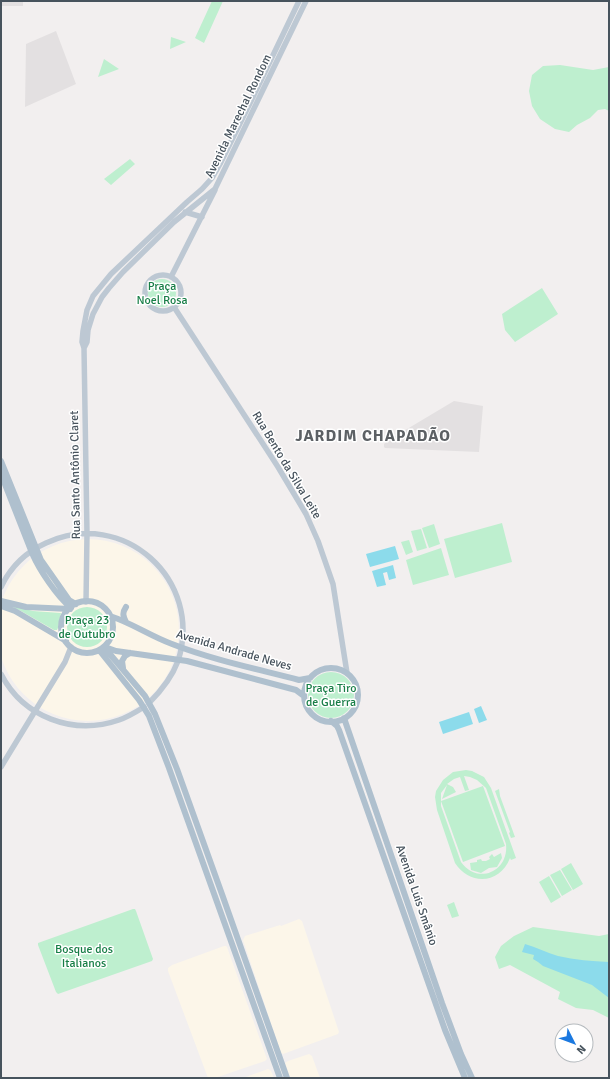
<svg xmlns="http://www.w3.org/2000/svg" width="610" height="1079" font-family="Signika,sans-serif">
	<rect width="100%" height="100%" fill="#f2efef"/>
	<path fill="#fcf6e9" d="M-3 630a91 91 0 1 1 182 0a91 91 0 1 1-182 0Z
		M 299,919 L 302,921 L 339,1032 L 338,1034 L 283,1054 L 281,1053 L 243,940 L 245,936 L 280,925 L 281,926 Z
		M 224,946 L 226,946 L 227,947 L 267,1059 L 265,1061 L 215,1078 L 208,1078 L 168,971 L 168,968 L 172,965 Z
		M 309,1054 L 312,1056 L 320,1078 L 290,1078 L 285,1063 L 288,1061 Z
		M 268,1069 L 270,1070 L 271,1071 L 274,1078 L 243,1078 Z"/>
	<path fill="#e3e0e1" d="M 2,1 L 23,1 L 23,6 L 2,6 Z
		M 56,31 L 76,84 L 25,107 L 26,44 Z
		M 454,401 L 483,406 L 479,452 L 385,448 L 384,447 L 384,444 L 387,441 Z"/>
	<path fill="#beefcf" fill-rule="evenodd" d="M 212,1 L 223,1 L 204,43 L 195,38 Z
		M 171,37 L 186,42 L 170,49 Z
		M 104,59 L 119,69 L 98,77 Z
		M 560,65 L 593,70 L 609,67 L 609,111 L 605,109 L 598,110 L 590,118 L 577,125 L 569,132 L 555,129 L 540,119 L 532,106 L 529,91 L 532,75 L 543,66 Z
		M 130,159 L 135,164 L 111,185 L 104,179 Z
		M148 293a14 14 0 1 1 28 0a14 14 0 1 1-28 0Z
		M 542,288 L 558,314 L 515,342 L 505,330 L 502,314 Z
		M 502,523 L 512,562 L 455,578 L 444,539 Z
		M 434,524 L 440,544 L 429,548 L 422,528 Z
		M 421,529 L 427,548 L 417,551 L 411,531 Z
		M 409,540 L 413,552 L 406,555 L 401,542 Z
		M 441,548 L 449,575 L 413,585 L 406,560 Z
		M 6,604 L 33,611 L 61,613 L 58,628 L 57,630 L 54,630 L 21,611 Z
		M67 627a20 20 0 1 1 40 0a20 20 0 1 1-40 0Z
		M308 695a23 23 0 1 1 46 0a23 23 0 1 1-46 0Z
		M 466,770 L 472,771 L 484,777 L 491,788 L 516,858 L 511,860 L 510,858 C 500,884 470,886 455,863 L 437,810 L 435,797 L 436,791 L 443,780 L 453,772 ZM 464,776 L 470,777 L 477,780 L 486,788 L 506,844 C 509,872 477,885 461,862 L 441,806 L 441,793 L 447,785 L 442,799 L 456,792 L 453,787 L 447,784 L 454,779 L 460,777 L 465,791 L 469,790 Z
		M 483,786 L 505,846 L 463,862 L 441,801 Z
		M 499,789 L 500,796 L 515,837 L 511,838 L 509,833 L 510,832 L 495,791 Z
		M 501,853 L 502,858 L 497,867 L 489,868 L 481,873 L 471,870 L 470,863 L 477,862 L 477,860 L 481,859 L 482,861 L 486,861 L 490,859 L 489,857 L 492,854 L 494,857 Z
		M 571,863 L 583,884 L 573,890 L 561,869 Z
		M 560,870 L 572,890 L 562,896 L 550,875 Z
		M 549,876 L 561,897 L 551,903 L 539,882 Z
		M 454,902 L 459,916 L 452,918 L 447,905 Z
		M 133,909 L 135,909 L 136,911 L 153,959 L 152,961 L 58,994 L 56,992 L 38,945 L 38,943 Z
		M 533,927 L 599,936 L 609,934 L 609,1018 L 593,1010 L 576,1008 L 558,999 L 560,992 L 510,965 L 499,969 L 495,957 L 501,946 L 514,936 Z"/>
	<path fill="#8cdbeb" d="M 395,546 L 399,559 L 370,567 L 366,554 Z
		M 393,565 L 396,578 L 389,580 L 387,572 L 383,573 L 386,585 L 377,587 L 372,571 Z
		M 481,706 L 487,720 L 479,723 L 474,709 Z
		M 469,712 L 473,724 L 443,734 L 439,722 Z
		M 525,944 C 536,947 547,953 558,956 C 575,960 592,961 609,962 L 609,998 L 592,985 L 543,966 L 538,962 L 533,959 L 534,955 L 522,952 Z"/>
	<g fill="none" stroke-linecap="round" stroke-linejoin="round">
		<path stroke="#bdc8d3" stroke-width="5.5" d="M 185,212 L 202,217
			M145 293a18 18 0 1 1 36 0a18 18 0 1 1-36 0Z
			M 171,277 L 215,190
			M 174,307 L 278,467 L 306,514 L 318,541 L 333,584 L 347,673
			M 84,348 L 87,342 L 88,330 L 93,314 L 102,297 L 109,288 L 123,272 L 174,222 L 215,189 L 306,1
			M 1,587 C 10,568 26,552 46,543 C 123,507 204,580 178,661 C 172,677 161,691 149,703
			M 86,602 L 87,534 L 84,348 L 82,342 L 83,331 L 87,310 L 93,296 L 111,274 L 187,202 L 202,189 L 212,178 L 220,164 L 252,99 L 299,1
			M 1,674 C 23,717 73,736 119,720 C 128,717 136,712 144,707
			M 1,767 L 65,662 L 71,647"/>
		<path stroke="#afc0ce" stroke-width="6" d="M 1,461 L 41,560 L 69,600 L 76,604
			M 1,474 L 32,553 C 40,571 56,595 71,608
			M 1,601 L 26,607 L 70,609
			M61 627a26 26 0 1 1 52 0a26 26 0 1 1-52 0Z
			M 1,606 L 15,611 L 66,641
			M 126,607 C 122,613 123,616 126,622
			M 110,616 C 132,623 150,636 172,644 C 213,660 257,669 299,680 L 310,678
			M 104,647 L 145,696 L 155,714 L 177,769 L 223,897 L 287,1078
			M 105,647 L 116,651 L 187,661 L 296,690 L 304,696
			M 99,650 L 139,700 L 149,716 L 169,768 L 280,1078
			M 123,668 L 122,661 L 125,656 L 130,653
			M304 695a27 27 0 1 1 54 0a27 27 0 1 1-54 0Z
			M 344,718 L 442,1003 L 461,1054 L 472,1078
			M 331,721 L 337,726 L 339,730 L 445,1030 L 465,1078"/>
	</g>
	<g text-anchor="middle" stroke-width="3" stroke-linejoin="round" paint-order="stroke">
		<g font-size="12" fill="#47535d" stroke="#fff">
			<text transform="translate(238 116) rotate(-64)" y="4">Avenida Marechal Rondom</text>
			<text transform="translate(287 465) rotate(59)" y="4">Rua Bento da Silva Leite</text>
			<text transform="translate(75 475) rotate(-91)" y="4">Rua Santo Antônio Claret</text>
			<text transform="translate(234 650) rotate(16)" y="4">Avenida Andrade Neves</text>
			<text transform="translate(417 895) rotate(71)" y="4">Avenida Luis Smânio</text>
		</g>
		<g font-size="12" fill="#187e47" stroke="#fff">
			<text x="162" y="290">Praça<tspan x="162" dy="14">Noel Rosa</tspan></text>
			<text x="87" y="624">Praça 23<tspan x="87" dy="14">de Outubro</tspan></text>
			<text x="331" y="692">Praça Tiro<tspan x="331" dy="14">de Guerra</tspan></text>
			<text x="84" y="953">Bosque dos<tspan x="84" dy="14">Italianos</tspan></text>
		</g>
		<g font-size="16" font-weight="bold" letter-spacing="1" fill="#5c6064" stroke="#fff">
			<text x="373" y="441">JARDIM CHAPADÃO</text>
		</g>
	</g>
	<rect width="610" height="1079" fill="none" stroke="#47535d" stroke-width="4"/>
	<g transform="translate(574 1043) rotate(132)"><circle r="19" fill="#ffffff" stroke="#b5babe"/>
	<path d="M0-3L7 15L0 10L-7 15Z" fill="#1b79e0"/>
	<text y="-6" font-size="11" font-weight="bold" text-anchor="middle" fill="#47535d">N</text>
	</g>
</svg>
